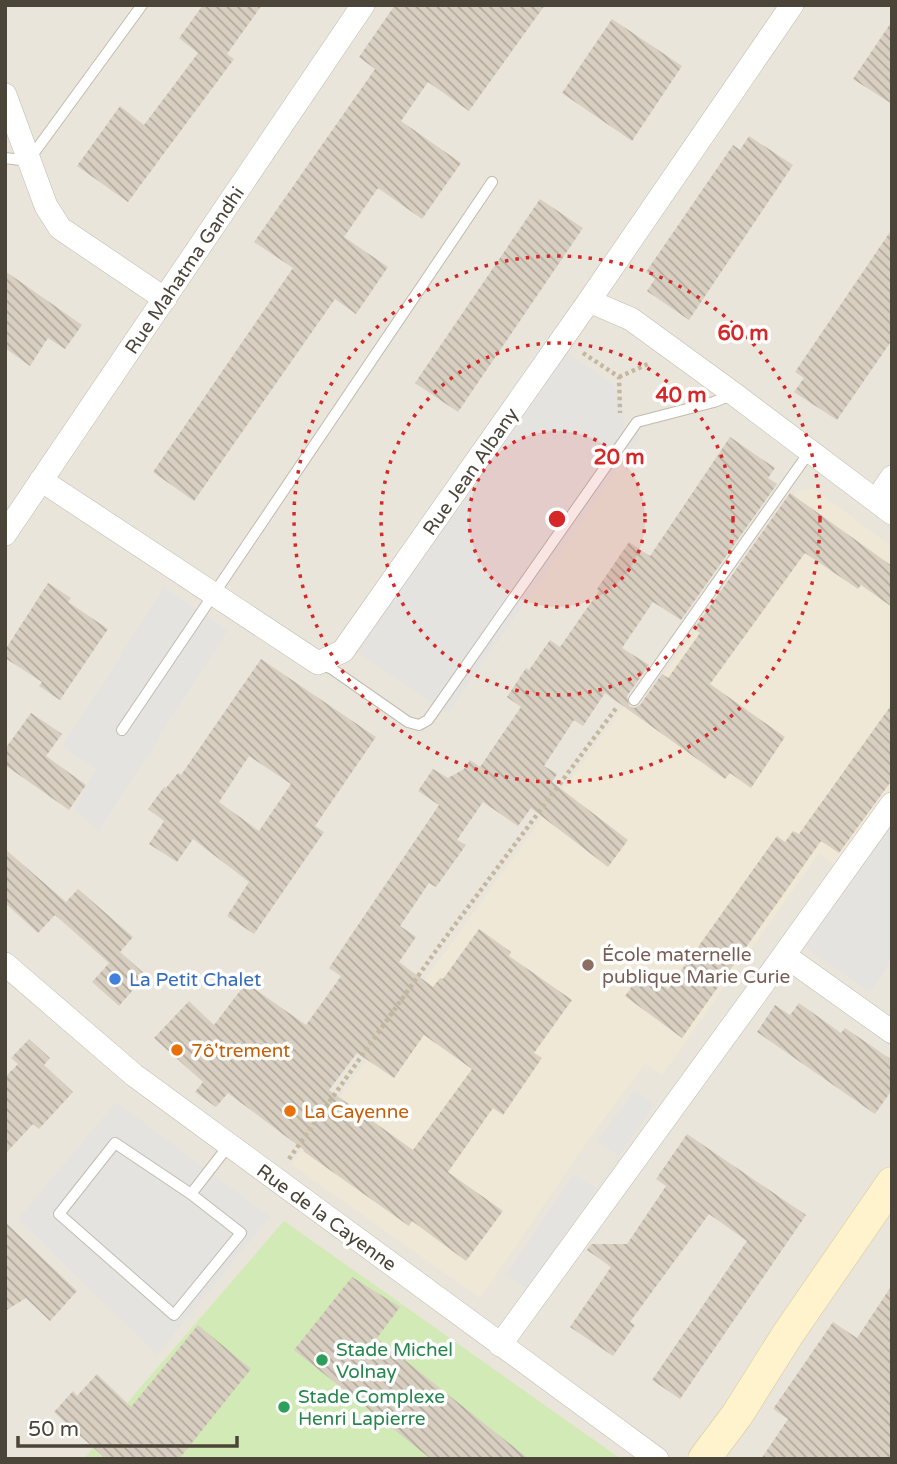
<svg xmlns="http://www.w3.org/2000/svg" width="897" height="1464" font-family="'Varela Round',sans-serif">
	<defs>
		<pattern id="building-back-hatch" width="6" height="6" patternUnits="userSpaceOnUse" patternTransform="scale(1.75)"><rect width="6" height="6" fill="#d8cfc1"/><path d="M-1 5l2 2M0 0l6 6M5-1l2 2" fill="none" stroke="#b1aa9e"/></pattern>
	</defs>
	<rect width="100%" height="100%" fill="#f6f3ec"/>
	<path fill="#eae5da" d="M 5,5 L 892,5 L 892,1459 L 5,1459 Z"/>
	<path fill="#efe8d6" d="M 813,488 L 892,547 L 892,790 L 837,867 L 819,853 L 662,1075 L 645,1063 L 591,1136 L 480,1298 L 291,1164 L 625,704 L 637,712 L 796,492 Z"/>
	<path fill="#d2eab5" d="M 284,1221 L 621,1459 L 84,1459 L 133,1396 Z"/>
	<path fill="#e5e3e0" d="M 564,351 L 613,384 L 623,404 L 624,426 L 641,436 L 448,713 L 356,651 Z
		M 164,587 L 228,630 L 99,831 L 74,809 L 96,769 L 62,747 Z
		M 892,822 L 892,961 L 870,992 L 805,947 Z
		M 634,1091 L 655,1104 L 528,1289 L 506,1275 L 573,1175 L 596,1188 L 618,1156 L 597,1142 Z
		M 116,1102 L 270,1217 L 157,1355 L 18,1219 Z"/>
	<path fill="url(#building-back-hatch)" fill-rule="evenodd" d="M 203,5 L 262,5 L 227,54 L 234,59 L 128,202 L 77,166 L 120,106 L 144,125 L 198,53 L 179,38 Z
		M 395,5 L 545,5 L 469,111 L 428,82 L 401,121 L 461,163 L 422,219 L 378,188 L 344,237 L 388,267 L 356,314 L 335,299 L 194,501 L 153,472 L 293,268 L 254,242 L 375,69 L 359,57 Z
		M 612,19 L 682,66 L 632,141 L 562,93 Z
		M 892,21 L 892,104 L 853,79 Z
		M 749,136 L 793,165 L 689,320 L 647,291 L 655,279 L 646,272 L 733,145 L 740,150 Z
		M 540,199 L 583,228 L 458,412 L 415,383 Z
		M 892,229 L 892,340 L 837,420 L 794,392 L 804,378 L 795,372 Z
		M 5,271 L 82,325 L 65,349 L 48,338 L 30,366 L 5,348 Z
		M 730,437 L 775,468 L 768,478 L 777,484 L 681,620 L 653,602 L 622,648 L 649,665 L 627,696 L 629,706 L 634,708 L 640,705 L 662,674 L 668,678 L 700,633 L 694,629 L 790,493 L 892,566 L 892,607 L 861,585 L 858,589 L 805,553 L 710,684 L 785,737 L 751,788 L 730,773 L 725,779 L 605,693 L 583,726 L 574,720 L 544,766 L 557,774 L 552,782 L 628,840 L 608,867 L 531,808 L 518,826 L 483,802 L 457,840 L 466,845 L 436,887 L 429,883 L 400,926 L 416,937 L 399,962 L 433,987 L 440,978 L 443,979 L 479,929 L 511,952 L 509,956 L 572,1000 L 534,1053 L 542,1058 L 503,1115 L 493,1108 L 448,1172 L 503,1211 L 466,1261 L 412,1221 L 409,1226 L 303,1151 L 304,1150 L 228,1093 L 216,1107 L 195,1092 L 203,1082 L 154,1038 L 189,1001 L 214,1025 L 246,983 L 306,1025 L 341,976 L 329,968 L 439,805 L 418,791 L 433,769 L 448,778 L 464,769 L 470,760 L 480,767 L 521,707 L 507,697 L 526,668 L 529,670 L 550,640 L 560,647 L 599,591 L 597,589 L 629,542 L 650,556 ZM 424,1035 L 472,1069 L 413,1150 L 329,1090 L 357,1053 L 394,1078 Z
		M 48,583 L 71,598 L 68,602 L 108,629 L 60,700 L 39,686 L 42,682 L 5,658 L 5,650 Z
		M 261,659 L 376,737 L 315,826 L 324,832 L 254,934 L 227,916 L 249,882 L 193,839 L 177,862 L 149,844 L 164,821 L 148,809 L 164,787 L 166,788 L 178,773 L 181,775 ZM 249,756 L 291,784 L 259,831 L 219,802 Z
		M 892,704 L 892,780 L 839,853 L 821,841 L 682,1038 L 625,996 L 643,971 L 668,989 L 777,836 L 785,842 L 793,831 L 799,834 Z
		M 31,713 L 62,734 L 46,756 L 86,785 L 69,810 L 5,765 L 5,749 Z
		M 5,849 L 66,902 L 78,889 L 133,937 L 120,952 L 146,975 L 119,1006 L 92,982 L 109,963 L 55,915 L 38,933 L 5,903 Z
		M 799,1003 L 841,1033 L 845,1028 L 892,1060 L 892,1090 L 875,1114 L 757,1032 L 775,1005 L 790,1015 Z
		M 29,1039 L 50,1058 L 44,1065 L 73,1092 L 39,1129 L 33,1124 L 5,1154 L 5,1077 L 18,1064 L 11,1058 Z
		M 687,1134 L 806,1215 L 680,1399 L 652,1380 L 747,1241 L 709,1214 L 630,1322 L 635,1325 L 613,1356 L 570,1327 L 611,1267 L 587,1250 L 591,1244 L 627,1244 L 666,1186 L 656,1179 Z
		M 5,1222 L 77,1291 L 50,1321 L 26,1298 L 5,1311 Z
		M 352,1277 L 400,1307 L 377,1338 L 529,1459 L 431,1459 L 294,1350 Z
		M 892,1285 L 892,1459 L 761,1459 L 788,1419 L 773,1409 L 833,1322 L 857,1338 Z
		M 198,1325 L 251,1369 L 179,1459 L 106,1459 L 54,1412 L 73,1391 L 77,1396 L 97,1374 L 131,1407 Z"/>
	<g fill="none" stroke-linecap="round" stroke-linejoin="round">
		<g stroke="#c2bbae" stroke-width="12">
			<path id="lane" d="M 5,158 L 28,161 L 142,5
				M 320,664 L 332,669 L 408,722 L 419,725 L 428,720 L 637,422 L 714,402 L 734,394
				M 634,700 L 810,451
				M 122,730 L 492,182
				M 191,1194 L 241,1233 L 174,1315 L 59,1214 L 115,1143 L 191,1194 L 229,1145"/>
		</g>
		<g stroke="#c2bbae" stroke-width="24">
			<path id="street" d="M 5,95 L 46,206 L 60,228 L 165,299
				M 589,301 L 631,319 L 734,394 L 892,513
				M 41,480 L 318,663 L 343,651 L 589,301 L 792,5
				M 876,501 L 892,477
				M 5,534 L 363,5
				M 784,955 L 892,804
				M 5,964 L 134,1075 L 657,1459
				M 500,1345 L 784,955 L 892,1032"/>
		</g>
		<g stroke="#d6c79b" stroke-width="33">
			<path id="secondary" d="M 704,1459 L 737,1415 L 788,1334 L 892,1183"/>
		</g>
		<path stroke="#c4b79f" stroke-width="4.5" stroke-dasharray="3.5 3.5" stroke-linecap="butt" d="M 583,353 L 619,377 L 620,413
			M 619,377 L 650,363
			M 289,1159 L 440,945 L 617,707"/>
		<use href="#lane" stroke="#fff" stroke-width="10"/>
		<use href="#street" stroke="#fff" stroke-width="23"/>
		<use href="#secondary" stroke="#fff3cd" stroke-width="32"/>
	</g>
	<circle cx="557" cy="519" r="88" fill="#d62828" fill-opacity=".12"/>
	<g fill="none" stroke="#d62828" stroke-width="3.5" stroke-dasharray="3.5 7">
		<circle cx="557" cy="519" r="88"/>
		<circle cx="557" cy="519" r="176"/>
		<circle cx="557" cy="519" r="263"/>
	</g>
	<circle fill="#8d6e63" stroke="#fff" stroke-width="2.5" cx="588" cy="965" r="7"/>
	<circle fill="#3f7fe0" stroke="#fff" stroke-width="2.5" cx="115" cy="979" r="7"/>
	<g fill="#e8710a" stroke="#fff" stroke-width="2.5">
		<circle cx="177" cy="1050" r="7"/>
		<circle cx="290" cy="1111" r="7"/>
	</g>
	<g fill="#2e9e5b" stroke="#fff" stroke-width="2.5">
		<circle cx="322" cy="1360" r="7"/>
		<circle cx="284" cy="1407" r="7"/>
	</g>
	<g text-anchor="middle" stroke-width="7" stroke-linejoin="round" paint-order="stroke">
		<g font-size="19" fill="#4b4439" stroke="#fff">
			<text transform="translate(184 270) rotate(-56)" y="7">Rue Mahatma Gandhi</text>
			<text transform="translate(470 471) rotate(-55)" y="7">Rue Jean Albany</text>
			<text transform="translate(327 1217) rotate(36)" y="7">Rue de la Cayenne</text>
		</g>
		<g font-size="19" fill="#785e54" stroke="#fff" text-anchor="start">
			<text x="602" y="961">École maternelle<tspan x="602" dy="22">publique Marie Curie</tspan></text>
		</g>
		<g font-size="19" fill="#366cbe" stroke="#fff" text-anchor="start">
			<text x="129" y="986">La Petit Chalet</text>
		</g>
		<g font-size="19" fill="#c56008" stroke="#fff" text-anchor="start">
			<text x="191" y="1057">7ô'trement</text>
			<text x="304" y="1118">La Cayenne</text>
		</g>
		<g font-size="19" fill="#27864d" stroke="#fff" text-anchor="start">
			<text x="336" y="1356">Stade Michel<tspan x="336" dy="22">Volnay</tspan></text>
			<text x="298" y="1403">Stade Complexe<tspan x="298" dy="22">Henri Lapierre</tspan></text>
		</g>
	</g>
	<circle cx="557" cy="519" r="10" fill="#d62828" stroke="#fff" stroke-width="3.5"/>
	<g font-size="21" text-anchor="middle" font-weight="bold" fill="#d62828" stroke="#fff" stroke-width="7" stroke-linejoin="round" paint-order="stroke">
		<text x="743" y="340">60 m</text>
		<text x="681" y="402">40 m</text>
		<text x="619" y="464">20 m</text>
	</g>
	<rect width="897" height="1464" fill="none" stroke="#4b4439" stroke-width="14"/>
	<path d="M18 1436v10h219v-10" fill="none" stroke="#4b4439" stroke-width="3.5"/>
	<text x="28" y="1436" font-size="21" fill="#4b4439" stroke="#ffffff" stroke-width="5" paint-order="stroke">50 m</text>
</svg>
